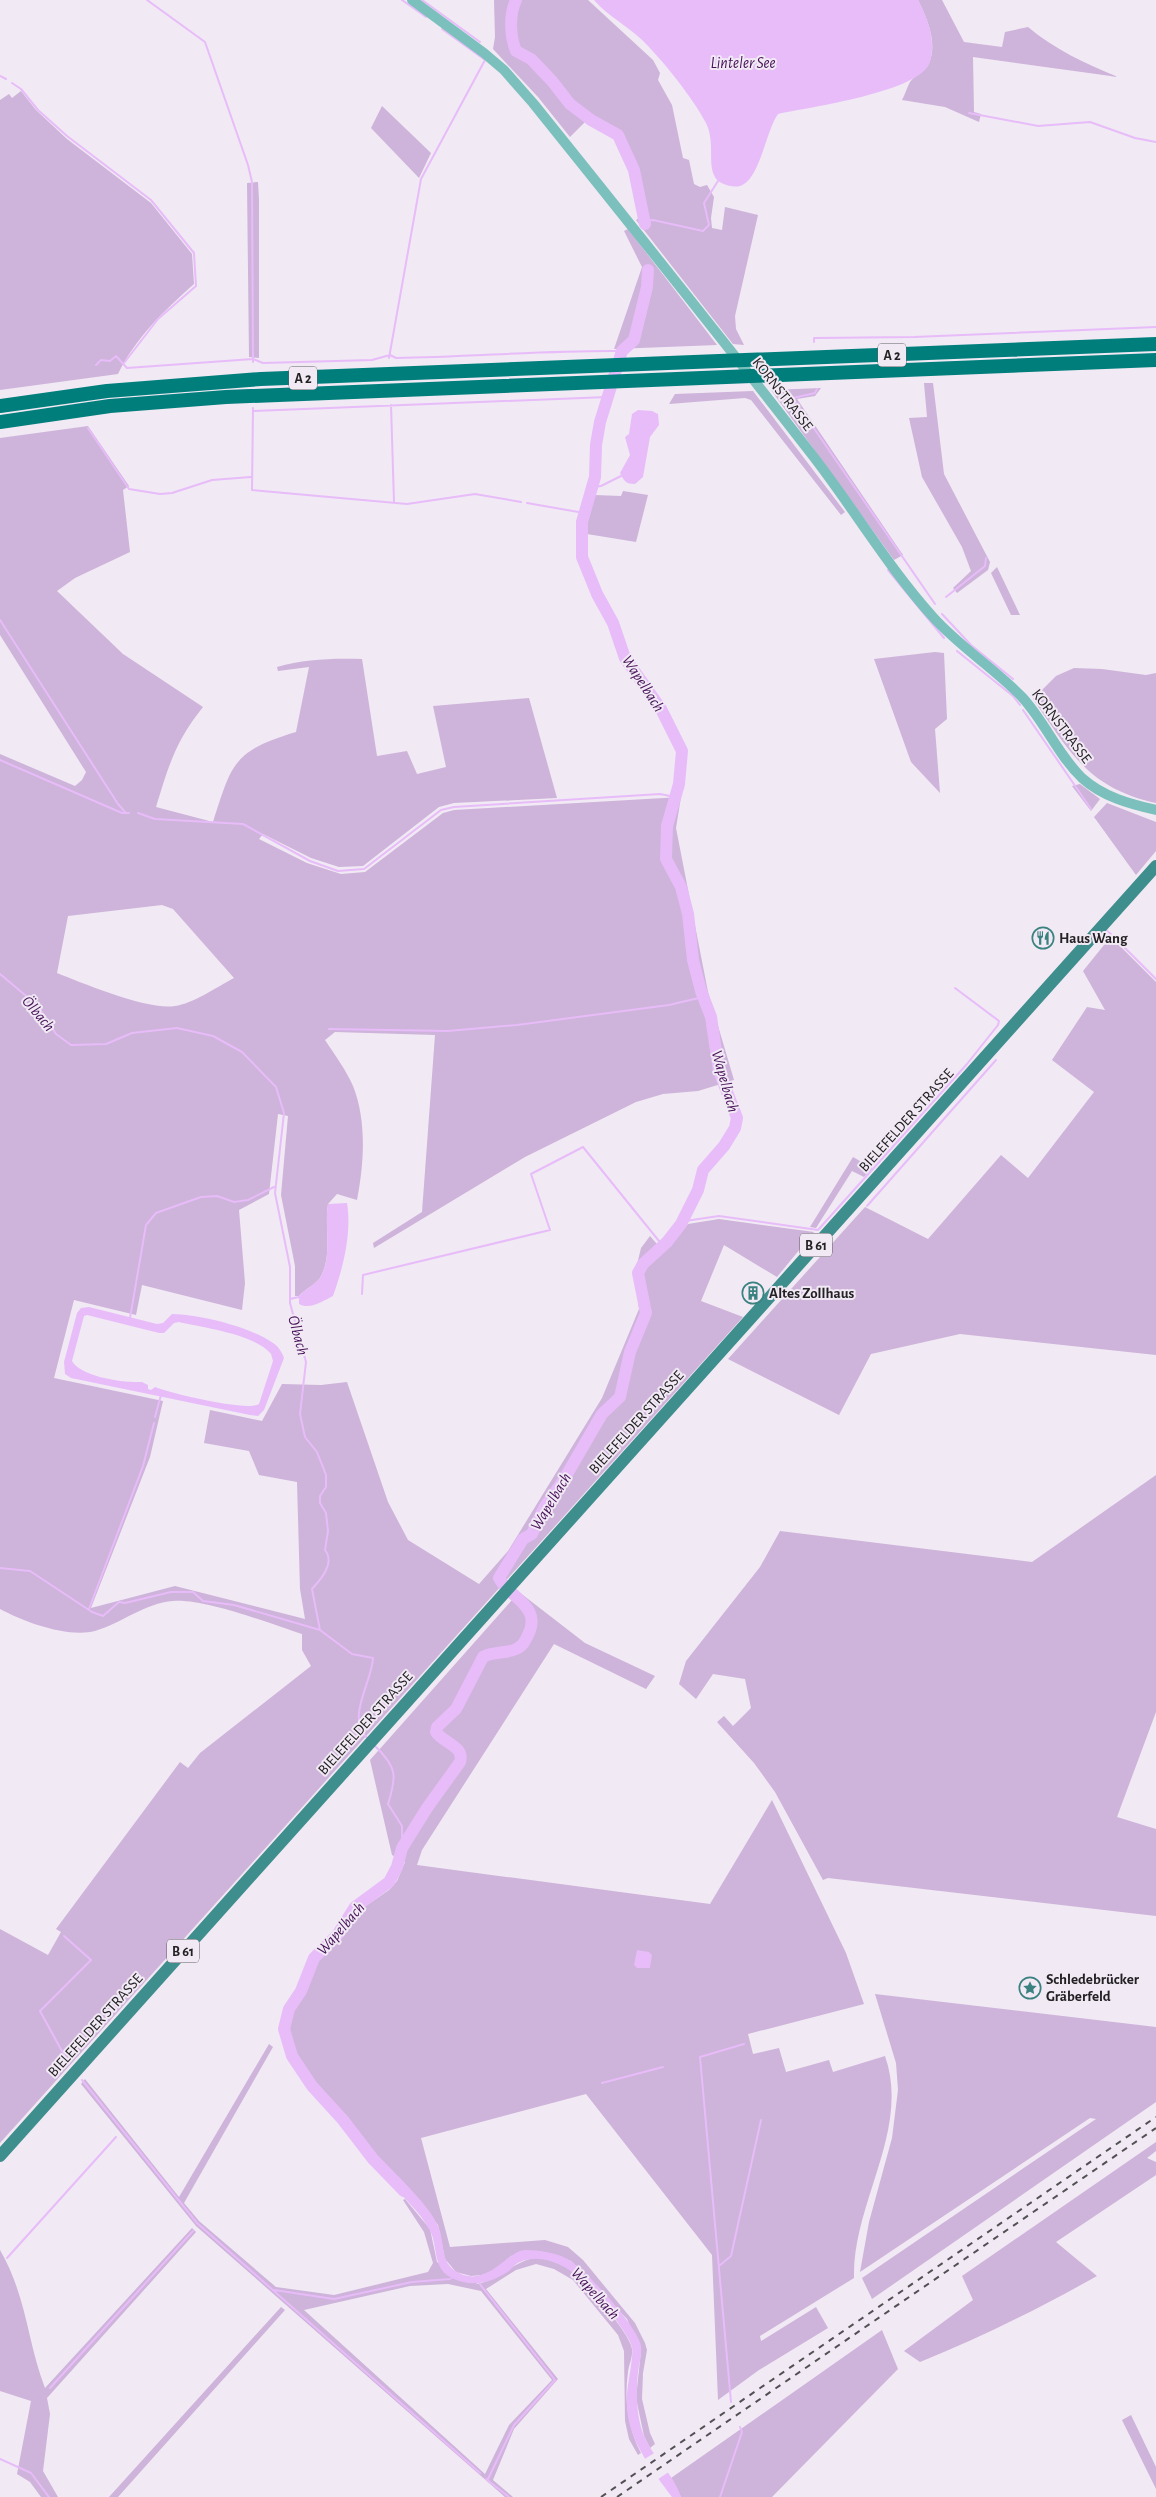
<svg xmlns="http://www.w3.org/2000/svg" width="1156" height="2497" font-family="'Alegreya Sans',sans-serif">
	<rect width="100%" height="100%" fill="#f1e9f4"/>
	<path fill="#ceb3da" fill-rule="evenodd" d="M 494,0 L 588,0 L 653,60 L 660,73 L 658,80 L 672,105 L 683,158 L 689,160 L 694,184 L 700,187 L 707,185 L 714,197 L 711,218 L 712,228 L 722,230 L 725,207 L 758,215 L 735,316 L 736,329 L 744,345 L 733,344 L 636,220 L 640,217 L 631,173 L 614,137 L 586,121 L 570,137 L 538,97 L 493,49 L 495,37 Z
		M 918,0 L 942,0 L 964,42 L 1002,47 L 1005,32 L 1028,27 C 1054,49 1086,64 1118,77 L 973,57 L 974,112 L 981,114 L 979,122 L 945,107 L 902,100 C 905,95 907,87 910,82 C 915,75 926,72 929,63 C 938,43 927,18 918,0 Z
		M 21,91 L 36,110 L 67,139 L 151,203 L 192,254 L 194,284 C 164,311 136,337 118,374 L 0,390 L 0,100 L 9,94 L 12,98 Z
		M 382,106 L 431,153 L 419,178 L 371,128 Z
		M 258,182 L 259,200 L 259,358 L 249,357 L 247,183 Z
		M 628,229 L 717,345 L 614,349 L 642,267 L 624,231 Z
		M 924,383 L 933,383 L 944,474 L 990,562 L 988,570 L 957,593 L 953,588 L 971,571 L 962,547 L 922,477 L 909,418 L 927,417 Z
		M 821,388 L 815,396 L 797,399 L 903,555 L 894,560 L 771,390 Z
		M 753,391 L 845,512 L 841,515 L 751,400 L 745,398 L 669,404 L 675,394 Z
		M 88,426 L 129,486 L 123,490 L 130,552 L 75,578 L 57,591 L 123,654 L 203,707 C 175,742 169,765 156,807 L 213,822 C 232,763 233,751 296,732 L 309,667 L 278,671 L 277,667 C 305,659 333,658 362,659 L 377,756 L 407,751 L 417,774 L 446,767 L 433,706 L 529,698 L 557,798 L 454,803 L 439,807 L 363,866 L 339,867 L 311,858 L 263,834 L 259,839 L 307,863 L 341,874 L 365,872 L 443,813 L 454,810 L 681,797 L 676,828 L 708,992 L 734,1080 L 698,1091 L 663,1094 L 636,1102 L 525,1157 L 374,1248 L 373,1243 L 422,1212 L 435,1035 L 335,1032 L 325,1040 C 335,1055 346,1070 353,1086 C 367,1121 364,1164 357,1200 L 337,1194 L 328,1204 C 324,1229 333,1255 320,1278 C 315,1285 305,1289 299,1296 L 295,1296 L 295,1266 L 281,1195 L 288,1116 L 278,1114 L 269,1194 L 239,1210 L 245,1283 L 242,1310 L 142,1285 L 136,1315 L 74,1300 L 54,1378 L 163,1401 L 150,1457 L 91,1608 L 175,1586 L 305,1619 L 300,1589 L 297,1482 L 259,1475 L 249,1451 L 204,1443 L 210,1410 L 262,1421 L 282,1384 L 321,1385 L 347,1382 L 388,1502 L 408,1540 L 479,1584 L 508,1551 L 602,1398 L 639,1309 L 635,1273 L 641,1248 L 650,1236 L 663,1251 L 688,1224 L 719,1219 L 814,1232 L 777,1277 L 724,1245 L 701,1301 L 743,1317 L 0,2143 L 0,1929 L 48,1955 L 61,1932 L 56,1929 L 180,1762 L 188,1768 L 200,1753 L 311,1666 L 302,1650 L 302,1634 C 272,1624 203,1598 173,1601 C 145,1603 122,1623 95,1631 C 68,1638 24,1622 0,1609 L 0,754 L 75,786 L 82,780 L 86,772 L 0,635 L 0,438 ZM 162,905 L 173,909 L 234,978 C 217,987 192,1004 175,1006 C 150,1011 82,983 57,973 L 68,916 Z
		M 623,491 L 648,495 L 636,542 L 587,534 L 588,515 L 594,495 L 621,496 Z
		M 997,567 L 1020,615 L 1011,615 L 991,573 Z
		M 935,652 L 944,653 L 947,719 L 935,729 L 940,793 L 911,762 L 874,659 Z
		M 1074,668 L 1102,669 L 1146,675 L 1156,673 L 1156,803 C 1088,788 1070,752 1033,699 L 1056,676 Z
		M 1080,784 L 1100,799 L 1091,811 L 1072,786 Z
		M 1107,803 L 1156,822 L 1156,851 L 1136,875 L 1094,817 Z
		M 1114,940 L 1156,982 L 1156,1355 L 960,1334 L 871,1354 L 839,1415 L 728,1359 L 865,1207 L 928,1239 L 1001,1155 L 1028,1178 L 1094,1092 L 1052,1060 L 1087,1007 L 1105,1010 L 1083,971 L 1104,945 Z
		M 853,1157 L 872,1168 L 864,1177 L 852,1171 L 816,1228 L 810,1227 Z
		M 1156,1475 L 1156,1712 L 1117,1817 L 1156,1829 L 1156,1916 L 828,1878 L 823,1880 L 775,1792 L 754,1763 L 717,1722 L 724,1716 L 733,1726 L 751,1708 L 745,1679 L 713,1674 L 696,1699 L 679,1684 L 686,1661 L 760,1567 L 780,1531 L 1032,1562 Z
		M 519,1592 L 585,1643 L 655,1676 L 646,1689 L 554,1644 L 422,1850 L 417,1865 L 710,1904 L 772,1800 L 846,1953 L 864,2004 L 748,2034 L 753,2054 L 779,2048 L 786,2072 L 829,2060 L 833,2072 L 885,2056 C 911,2130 852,2203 854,2278 L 760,2336 L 761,2341 L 816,2307 L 828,2328 L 759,2370 L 718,2400 L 712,2255 L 586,2094 L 421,2138 L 450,2247 L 545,2240 L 568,2247 L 583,2260 L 635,2323 L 645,2343 L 647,2350 L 643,2373 L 642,2399 L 650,2433 L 655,2444 L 650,2448 L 644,2436 L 636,2398 L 641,2351 L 627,2319 L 571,2261 L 553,2254 L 538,2251 L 511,2256 L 496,2269 L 482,2275 L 471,2276 L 456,2272 L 445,2259 L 438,2225 L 412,2192 L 376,2156 L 347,2116 L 316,2084 L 297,2054 L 289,2030 L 293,2010 L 305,1993 L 309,1974 L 318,1961 L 343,1937 L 348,1926 L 360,1910 L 389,1890 L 397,1881 L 405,1862 L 392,1855 L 370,1760 Z
		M 875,1994 L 1156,2027 L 1156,2102 L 872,2299 L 862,2278 L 1096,2119 L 1090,2118 L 860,2272 L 869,2222 L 892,2138 L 898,2090 L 896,2063 Z
		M 269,2044 L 273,2047 L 184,2203 L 199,2221 L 276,2287 L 334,2295 L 428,2272 L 433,2263 L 424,2232 L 403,2200 L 405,2199 L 430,2229 L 437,2262 L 478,2284 C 501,2279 517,2259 536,2258 C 545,2258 558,2263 566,2267 C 579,2274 631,2334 632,2349 C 633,2357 629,2364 628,2372 C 624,2400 628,2428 641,2453 L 638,2455 L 629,2439 L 625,2421 L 624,2351 L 618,2335 L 573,2280 L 554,2269 L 536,2264 L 516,2270 L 486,2289 L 558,2379 L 514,2429 L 493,2480 L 513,2497 L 505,2497 L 196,2226 L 81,2084 L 85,2079 L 179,2197 ZM 448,2284 L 481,2291 L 552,2380 L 509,2425 L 485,2474 L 304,2310 L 410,2286 Z
		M 1156,2142 L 1156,2151 L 1147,2158 L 1156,2162 L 1156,2175 L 1056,2242 L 1097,2276 C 1040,2308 982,2337 920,2362 L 904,2351 L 973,2300 L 962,2276 Z
		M 192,2228 L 196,2232 L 47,2398 L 50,2414 L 43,2471 L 58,2497 L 41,2497 L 30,2482 L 17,2474 L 31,2401 L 0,2391 L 0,2250 C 27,2297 27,2341 45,2388 Z
		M 281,2307 L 285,2310 L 118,2497 L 109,2497 Z
		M 882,2330 L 898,2369 L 772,2497 L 681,2497 L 671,2478 Z
		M 1131,2415 L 1156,2467 L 1156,2489 L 1122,2420 Z"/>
	<path fill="#e7bcf9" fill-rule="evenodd" d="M 594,0 L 918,0 C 928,19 936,40 930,62 C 921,92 809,107 778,114 C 766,130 760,180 740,186 C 732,188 717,184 714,175 C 708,162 715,141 706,123 C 693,98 661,58 641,39 C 626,25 608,16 594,0 Z
		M 638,410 L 652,411 L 658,414 L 659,425 L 650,437 L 643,477 L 635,484 C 626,484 624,481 620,473 L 630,455 L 625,437 L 629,434 L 632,414 Z
		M 347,1203 C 352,1233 343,1268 333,1296 C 323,1301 310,1310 299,1304 L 299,1296 C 305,1289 315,1285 320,1278 C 333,1255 324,1229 328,1204 Z
		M 89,1307 L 157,1324 L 163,1323 L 172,1314 C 201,1315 248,1326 273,1343 C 278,1346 282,1352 284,1358 L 264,1410 L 258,1416 L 250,1415 L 71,1378 L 65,1374 L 64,1362 L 77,1313 L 81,1308 ZM 87,1315 L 159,1333 L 164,1333 L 174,1323 L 179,1322 C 204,1328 255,1334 271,1354 L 273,1361 L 259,1404 C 248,1412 169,1393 155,1387 L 151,1390 L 148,1389 L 148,1385 L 142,1382 C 124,1383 81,1377 72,1361 L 84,1316 Z
		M 637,1950 L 649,1952 L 652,1955 L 650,1968 L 637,1968 L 634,1965 Z
		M 398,2176 C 411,2190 430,2208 438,2226 C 445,2241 440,2260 454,2270 C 486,2292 507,2250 525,2250 C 539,2250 561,2253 572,2262 C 589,2274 638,2327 641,2346 C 642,2355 639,2364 638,2372 C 636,2393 636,2416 644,2436 C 653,2458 674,2474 681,2497 L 672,2497 C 650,2467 624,2435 627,2396 C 627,2385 634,2355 632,2347 C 628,2331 592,2290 579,2278 C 565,2264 540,2253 520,2262 C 516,2263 512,2268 509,2271 C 491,2283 472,2288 452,2278 C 431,2268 439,2245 429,2229 C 420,2212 403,2197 390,2183 Z"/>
	<path fill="#f1e9f4" d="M 656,2452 L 670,2471 L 657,2480 L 643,2460 Z"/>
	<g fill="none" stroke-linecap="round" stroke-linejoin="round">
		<path stroke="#e7bcf9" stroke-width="2" d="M 147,0 L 205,42 L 248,165 L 252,182 L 253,362
			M 402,0 L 426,17
			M 422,0 L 480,42
			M 0,76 L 6,79
			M 12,83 L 21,89 L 38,110 L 67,136 L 151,200 L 194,253 L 196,286 L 158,319 L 124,363
			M 969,113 L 1038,126 L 1090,122 L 1135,138 L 1156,142
			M 644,221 L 653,220 L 703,231 L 709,225 L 704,203 L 718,181
			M 814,342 L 814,338 L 914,337 L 1156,327
			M 389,358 L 421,179 L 485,60 L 442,29
			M 96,365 L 101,360 L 110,361 L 116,356 L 127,368 L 253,359 L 263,363 L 372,360 L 390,355 L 396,358 C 471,357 547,350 622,351
			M 817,389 L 815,393 L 793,398 L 935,604
			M 391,405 L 394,502
			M 253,408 L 252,490 L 407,504 L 475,494 L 521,502
			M 253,411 L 607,397
			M 88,428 L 129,489 L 160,494 L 172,493 L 212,480 L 251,477
			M 593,487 L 601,486 L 621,476
			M 527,503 L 584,513
			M 888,570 L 944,638
			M 946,597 L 985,566 L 986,558
			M 942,614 L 971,645 L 1013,679
			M 0,620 L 118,804 L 126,813
			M 957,651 L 1013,696 L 1020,705
			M 1023,710 L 1091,809
			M 0,760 L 122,813 L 129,813
			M 138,813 L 155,819 L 243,824 L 310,861 L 338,871 L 364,869 L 441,810 L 454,807 L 660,794 L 675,797
			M 1107,931 L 1111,934
			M 1115,938 L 1156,979
			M 0,974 L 38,1006 L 56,1034 L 71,1045 L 106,1044 L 132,1033 L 177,1028 L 213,1036 L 242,1052 L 276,1087 L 284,1113 L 275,1193 L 290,1267 L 290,1303 L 306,1362 L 300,1414 L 305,1437 L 317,1452 L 326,1475 L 326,1487 L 320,1496 L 320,1503 L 326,1513 L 328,1531 L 325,1550 C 335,1563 322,1578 312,1589 L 320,1630 L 352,1654 L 373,1658 C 372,1683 345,1718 368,1739
			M 329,1029 L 448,1031 L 517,1025 L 669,1005 L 703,997
			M 867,1206 L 996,1060
			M 681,1224 L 685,1221 L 719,1216 L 818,1230 L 967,1064 L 998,1025 L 999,1021 L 955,988
			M 362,1294 L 363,1275 L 550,1230 L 531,1174 L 583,1147 L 663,1246
			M 290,1299 L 299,1297
			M 130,1318 L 146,1225 L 156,1213 L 201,1197 L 217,1196 L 234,1202 L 248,1200 L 274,1187
			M 155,1417 L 161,1395
			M 0,1568 L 30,1571 L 92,1612 L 103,1616 L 119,1602 L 125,1603 L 171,1592 L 193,1592 L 203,1601 L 234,1605 L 320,1630
			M 89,1609 L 143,1466 L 154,1423
			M 375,1746 C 397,1767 397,1776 388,1804 L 402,1826 L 402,1848
			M 64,1936 L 91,1960 L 40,2011 L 69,2064
			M 82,2080 L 197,2223 L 480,2473
			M 602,2083 L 663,2067
			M 7,2258 L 116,2137
			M 719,2266 L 731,2256 L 761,2120
			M 479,2283 L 555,2380 L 514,2425 L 488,2479
			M 274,2290 L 334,2299 L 412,2282 L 450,2279 L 453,2277
			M 50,2388 L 193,2231
			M 731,2402 L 700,2057 L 744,2044
			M 0,2459 L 31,2473 L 49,2497
			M 486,2479 L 509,2497
			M 720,2497 L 742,2432 L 740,2427"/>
		<path stroke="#e7bcf9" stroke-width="12" d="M 516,0 C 509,15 510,36 516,51 L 531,59 L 552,81 L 570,104 L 591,120 L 618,135 L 634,170 L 645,224
			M 404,2191 L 373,2159 L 343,2120 L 312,2086 L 292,2056 L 284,2029 L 289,2009 L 301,1991 L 314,1958 L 338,1934 L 355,1907 L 389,1882 L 397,1867 L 402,1848 L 427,1808 L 460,1762 C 465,1746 443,1743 436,1732 L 437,1727 L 456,1709 L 483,1657 C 493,1651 506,1654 516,1649 C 523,1646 525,1641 528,1635 C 543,1606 508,1597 499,1578 L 523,1539 L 532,1534 L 544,1508 L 563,1481 L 602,1414 L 620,1397 L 630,1352 L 646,1313 L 638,1273 L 643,1264 L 667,1242 L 681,1224 L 698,1190 L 703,1170 L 724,1146 L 735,1128 L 737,1118 L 719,1071 L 711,1017 L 701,991 L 693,960 L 688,914 L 681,887 L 666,859 L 667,826 L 679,784 L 682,751 L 661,709 L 625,658 L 613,623 L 597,594 L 582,557 L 582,522 L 595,477 L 596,445 L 600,422 L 622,351 L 634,340 L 647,287 L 648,270"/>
		<path stroke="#7bc0bc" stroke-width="10" d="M 412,0 L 484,53 L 504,70 L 533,103 C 627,220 721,337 813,456 C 854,509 888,567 933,617 C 960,647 994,668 1022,697 C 1045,722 1058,755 1082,778 C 1103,797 1130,804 1156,810"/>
		<path stroke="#3d8e8c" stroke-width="12" d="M 0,2156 L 1156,866"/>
		<path stroke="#007e7b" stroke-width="14" d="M 0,406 L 107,391 L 261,379 L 1156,344
			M 0,422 L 110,406 L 226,397 L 1156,360"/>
		<path stroke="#535055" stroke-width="2" stroke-dasharray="6 6" stroke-linecap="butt" d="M 601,2497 L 1156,2117
			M 617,2497 L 1156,2128"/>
	</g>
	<defs>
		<g id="restaurant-ring" transform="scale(1.125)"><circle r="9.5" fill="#f1e9f4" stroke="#3a8280" stroke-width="1.5"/><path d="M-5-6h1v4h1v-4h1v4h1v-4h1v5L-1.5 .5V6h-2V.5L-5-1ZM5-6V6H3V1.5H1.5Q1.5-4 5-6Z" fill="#3a8280"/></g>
		<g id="building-ring" transform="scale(1.125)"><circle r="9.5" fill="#f1e9f4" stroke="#3a8280" stroke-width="1.5"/><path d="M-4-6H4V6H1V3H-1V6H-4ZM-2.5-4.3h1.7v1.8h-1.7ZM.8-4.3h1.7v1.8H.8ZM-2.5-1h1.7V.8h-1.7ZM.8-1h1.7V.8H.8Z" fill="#3a8280"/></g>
		<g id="sight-ring" transform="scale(1.125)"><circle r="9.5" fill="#f1e9f4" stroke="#3a8280" stroke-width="1.5"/><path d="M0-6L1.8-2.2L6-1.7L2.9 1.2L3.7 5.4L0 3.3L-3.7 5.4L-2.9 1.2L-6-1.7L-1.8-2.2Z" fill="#3a8280"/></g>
	</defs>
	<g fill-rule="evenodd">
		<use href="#restaurant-ring" x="1043" y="938"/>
		<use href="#building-ring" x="753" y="1293"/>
		<use href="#sight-ring" x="1030" y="1988"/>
	</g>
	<g text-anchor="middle" stroke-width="4" stroke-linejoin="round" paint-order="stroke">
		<g fill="#f1e9f4" stroke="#615d62" stroke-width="1">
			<rect x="878" y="343.5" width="28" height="23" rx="4"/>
			<rect x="289" y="366.5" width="28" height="23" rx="4"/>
			<rect x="800" y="1233.5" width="32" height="23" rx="4"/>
			<rect x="167" y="1939.5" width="32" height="23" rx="4"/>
		</g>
		<g font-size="14" font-weight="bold" fill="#232124">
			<text x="892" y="360">A 2</text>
			<text x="303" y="383">A 2</text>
			<text x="816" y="1250">B 61</text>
			<text x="183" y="1956">B 61</text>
		</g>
		<g font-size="15" fill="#232124" stroke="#f1e9f4">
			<text transform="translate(783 394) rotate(52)" y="5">KORNSTRASSE</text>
			<text transform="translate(1062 726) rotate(53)" y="5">KORNSTRASSE</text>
			<text transform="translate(906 1120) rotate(-48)" y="5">BIELEFELDER STRASSE</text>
			<text transform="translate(636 1422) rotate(-48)" y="5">BIELEFELDER STRASSE</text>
			<text transform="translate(365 1723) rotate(-48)" y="5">BIELEFELDER STRASSE</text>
			<text transform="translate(95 2025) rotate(-48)" y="5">BIELEFELDER STRASSE</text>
		</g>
		<g font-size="15" font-weight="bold" fill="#232124" stroke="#f1e9f4" text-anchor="start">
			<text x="1059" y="943">Haus Wang</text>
			<text x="769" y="1298">Altes Zollhaus</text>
			<text x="1046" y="1984">Schledebrücker<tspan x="1046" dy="17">Gräberfeld</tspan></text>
		</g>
		<g font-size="16" font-style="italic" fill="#451057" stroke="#f1e9f4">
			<text x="743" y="68">Linteler See</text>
			<text transform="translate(644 683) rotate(57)" y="6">Wapelbach</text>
			<text transform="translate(39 1013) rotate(50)" y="6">Ölbach</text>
			<text transform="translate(726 1081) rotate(74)" y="6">Wapelbach</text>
			<text transform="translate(299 1335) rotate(75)" y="6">Ölbach</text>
			<text transform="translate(550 1501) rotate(-59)" y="6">Wapelbach</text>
			<text transform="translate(340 1928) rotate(-49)" y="6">Wapelbach</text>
			<text transform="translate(596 2293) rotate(48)" y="6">Wapelbach</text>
		</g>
	</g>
</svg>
